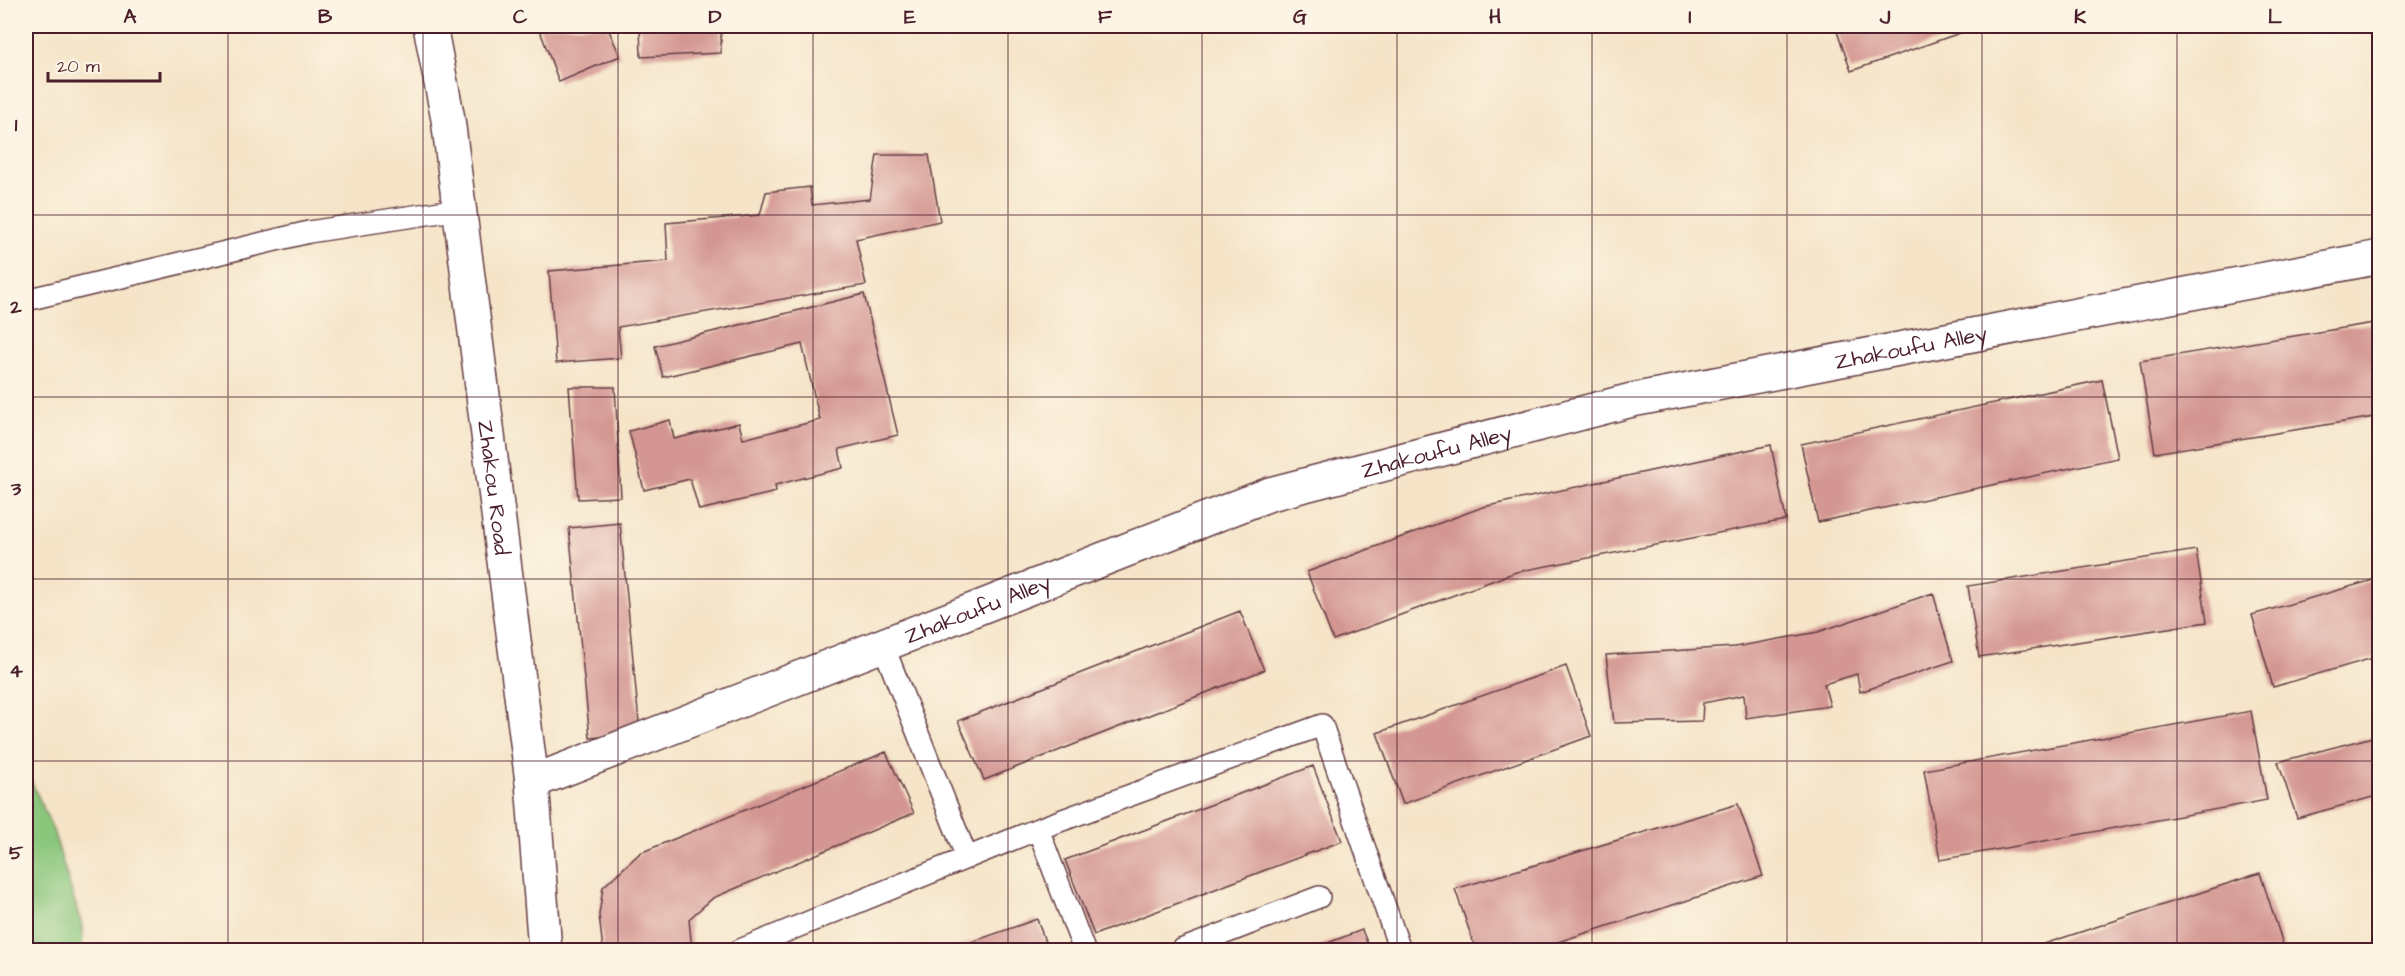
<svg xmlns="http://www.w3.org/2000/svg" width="2405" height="976" font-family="'Architects Daughter',sans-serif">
	<rect width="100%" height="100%" fill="#fcf5e5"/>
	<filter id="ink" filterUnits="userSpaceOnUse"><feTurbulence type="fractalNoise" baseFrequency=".0167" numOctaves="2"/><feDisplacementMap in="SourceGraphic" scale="12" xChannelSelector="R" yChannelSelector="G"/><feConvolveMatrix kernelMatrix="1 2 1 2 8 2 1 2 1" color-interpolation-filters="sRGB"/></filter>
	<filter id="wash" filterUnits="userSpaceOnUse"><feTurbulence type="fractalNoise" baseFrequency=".008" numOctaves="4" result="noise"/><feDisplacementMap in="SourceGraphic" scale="24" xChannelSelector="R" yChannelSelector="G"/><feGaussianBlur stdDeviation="1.35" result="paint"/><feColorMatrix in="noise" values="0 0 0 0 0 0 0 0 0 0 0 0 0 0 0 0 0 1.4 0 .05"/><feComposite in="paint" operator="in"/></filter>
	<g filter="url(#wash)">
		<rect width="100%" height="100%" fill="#f5e4c8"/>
		<path fill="#8ac67b" stroke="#6a7253" stroke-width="1.5" d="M 26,769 L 53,830 L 83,929 L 82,950 L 26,950 Z"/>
		<g id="blocks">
			<path fill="#d49692" d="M 545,26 L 607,26 L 620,56 L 559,82 L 539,28 Z
				M 640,26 L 721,26 L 721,53 L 641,57 Z
				M 1835,26 L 1980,26 L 1851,71 Z
				M 877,155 L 929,155 L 940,221 L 856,239 L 866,285 L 618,327 L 621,358 L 556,363 L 549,271 L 668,261 L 666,223 L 760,215 L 766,192 L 810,187 L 812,205 L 870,199 Z
				M 864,294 L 898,435 L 839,449 L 843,468 L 775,485 L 776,492 L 699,510 L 690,479 L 644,490 L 629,431 L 670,420 L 674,439 L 739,423 L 743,439 L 820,420 L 802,344 L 663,377 L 655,346 Z
				M 2380,322 L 2380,416 L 2155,453 L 2140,361 Z
				M 2102,380 L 2118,458 L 1818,522 L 1801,444 Z
				M 569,387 L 615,387 L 621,497 L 578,499 Z
				M 1771,445 L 1786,520 L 1516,572 L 1333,640 L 1307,572 L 1483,507 Z
				M 620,523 L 640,733 L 590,738 L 569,528 Z
				M 2196,550 L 2207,622 L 1979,657 L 1968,586 Z
				M 2380,578 L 2380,656 L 2273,687 L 2252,615 Z
				M 1933,593 L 1953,661 L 1860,692 L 1857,674 L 1824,684 L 1830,706 L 1746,718 L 1744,695 L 1703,703 L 1702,721 L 1614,723 L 1606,655 L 1735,647 L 1818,632 Z
				M 1240,611 L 1264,670 L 984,780 L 958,721 Z
				M 1566,666 L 1591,736 L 1403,804 L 1377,733 Z
				M 2251,711 L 2267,800 L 1940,860 L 1924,770 Z
				M 2380,735 L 2380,795 L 2297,818 L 2278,762 Z
				M 886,752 L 914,813 L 713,898 L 689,919 L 692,950 L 603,950 L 599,915 L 603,887 L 640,853 Z
				M 1313,766 L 1342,841 L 1094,935 L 1065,860 Z
				M 1738,804 L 1763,876 L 1533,950 L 1476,950 L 1455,889 Z
				M 2260,873 L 2284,947 L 2274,950 L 2036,950 L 2035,947 Z
				M 1037,919 L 1048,950 L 949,950 Z
				M 1362,930 L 1370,950 L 1309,950 Z"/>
		</g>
	</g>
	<g filter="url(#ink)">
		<use href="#blocks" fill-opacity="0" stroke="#643d43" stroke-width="1.5"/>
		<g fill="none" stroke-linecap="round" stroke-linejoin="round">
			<g stroke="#643d43" stroke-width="24">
				<path id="lane" d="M 26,300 L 309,232 L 460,209
					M 883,645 L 967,858
					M 1038,829 L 1322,725 L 1400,950
					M 740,950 L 1038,829 L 1084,950
					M 1181,950 L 1319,897"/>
			</g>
			<g stroke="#643d43" stroke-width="36">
				<g id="street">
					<path id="s1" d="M 532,782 L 1270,494 L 1632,400 L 2380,257"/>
				</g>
			</g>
			<g stroke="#643d43" stroke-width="36">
				<g id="secondary">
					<path id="s2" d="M 430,26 L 448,119 L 532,782 L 545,950"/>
				</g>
			</g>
			<use href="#lane" stroke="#fff" stroke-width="21"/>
			<use href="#street" stroke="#fff" stroke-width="33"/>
			<use href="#secondary" stroke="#fff" stroke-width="33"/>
		</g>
	</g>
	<path fill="none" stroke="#4a1f2b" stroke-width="1.5" stroke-opacity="0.55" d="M 228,26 L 228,950M 423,26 L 423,950M 618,26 L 618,950M 813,26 L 813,950M 1008,26 L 1008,950M 1202,26 L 1202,950M 1397,26 L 1397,950M 1592,26 L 1592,950M 1787,26 L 1787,950M 1982,26 L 1982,950M 2177,26 L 2177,950M 26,215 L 2380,215M 26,397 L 2380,397M 26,579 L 2380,579M 26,761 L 2380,761"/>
	<g text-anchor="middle" stroke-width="5" stroke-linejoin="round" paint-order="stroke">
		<g font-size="22" fill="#4a1f2b" stroke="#fcf5e5">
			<text dy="8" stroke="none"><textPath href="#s1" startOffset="1450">Zhakoufu Alley</textPath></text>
			<text dy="8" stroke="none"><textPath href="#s1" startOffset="964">Zhakoufu Alley</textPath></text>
			<text dy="8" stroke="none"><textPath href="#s2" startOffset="466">Zhakou Road</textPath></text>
			<text dy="8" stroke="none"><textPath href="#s1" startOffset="478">Zhakoufu Alley</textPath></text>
		</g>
	</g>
	<rect width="2405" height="976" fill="none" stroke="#fcf5e5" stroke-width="66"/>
	<path d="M48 72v9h112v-9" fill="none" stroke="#4a1f2b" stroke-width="3"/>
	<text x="57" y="72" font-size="18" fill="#4a1f2b" stroke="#fcf5e5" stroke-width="4.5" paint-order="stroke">20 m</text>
	<rect x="33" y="33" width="2339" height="910" fill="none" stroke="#4a1f2b" stroke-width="2"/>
	<g font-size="20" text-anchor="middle" font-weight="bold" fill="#4a1f2b">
		<text x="130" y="23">A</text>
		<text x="325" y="23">B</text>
		<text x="520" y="23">C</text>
		<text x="715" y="23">D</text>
		<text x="910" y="23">E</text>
		<text x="1105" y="23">F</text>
		<text x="1300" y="23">G</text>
		<text x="1495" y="23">H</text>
		<text x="1690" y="23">I</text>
		<text x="1885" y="23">J</text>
		<text x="2080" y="23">K</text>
		<text x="2275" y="23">L</text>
		<text x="16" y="131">1</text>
		<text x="16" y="313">2</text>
		<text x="16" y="495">3</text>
		<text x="16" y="677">4</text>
		<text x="16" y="859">5</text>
	</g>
</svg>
